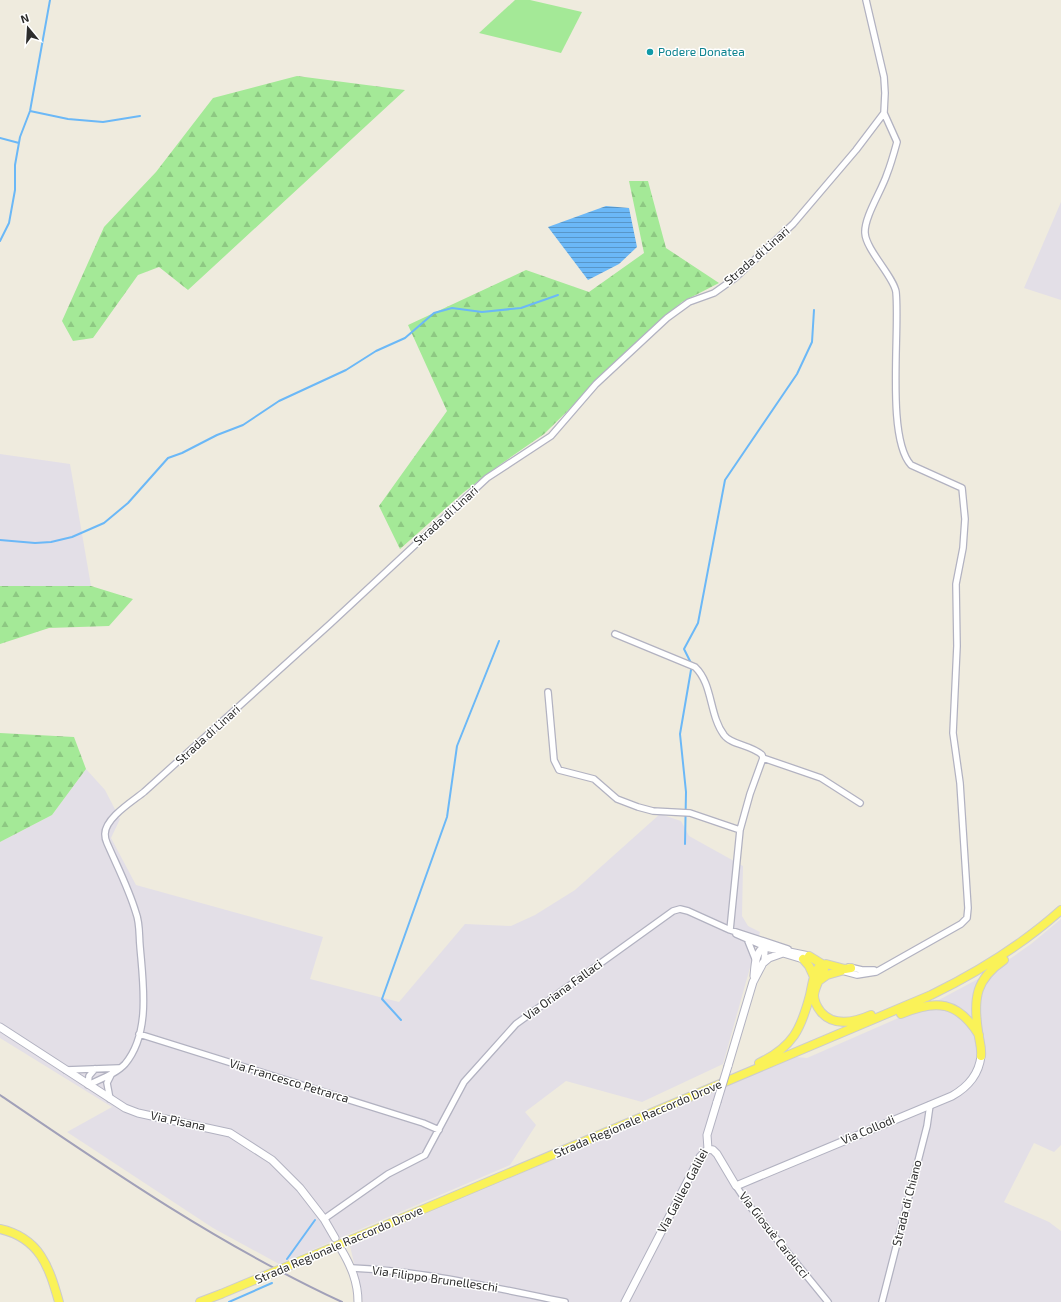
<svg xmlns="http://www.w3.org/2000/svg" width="1061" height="1302" font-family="'Exo 2',sans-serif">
	<defs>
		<pattern id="forest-firs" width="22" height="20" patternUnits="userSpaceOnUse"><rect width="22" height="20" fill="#a4e997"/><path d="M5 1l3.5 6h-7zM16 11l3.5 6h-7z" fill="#8dc882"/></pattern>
		<pattern id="water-rules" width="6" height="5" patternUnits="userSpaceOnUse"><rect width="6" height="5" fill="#6bb8f7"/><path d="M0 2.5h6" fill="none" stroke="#5896c8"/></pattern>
	</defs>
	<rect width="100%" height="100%" fill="#efebde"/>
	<path fill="#e3dfe7" d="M 1061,202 L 1061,300 L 1024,288 Z
		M 0,454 L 70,464 L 91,586 L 0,586 Z
		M 86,769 L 105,790 L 120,819 L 111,838 L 136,885 L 323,937 L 310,979 L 399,1002 L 465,924 L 511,926 L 535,915 L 575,890 L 660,814 L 681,821 L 689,836 L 743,866 L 742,916 L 748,926 L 760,932 L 723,1064 L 642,1102 L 566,1081 L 525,1112 L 536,1125 L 510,1165 L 279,1264 L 213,1228 L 67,1132 L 112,1107 L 0,1038 L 0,842 L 52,815 Z
		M 1061,919 L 1061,1145 L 1054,1152 L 1034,1143 L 1004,1202 L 1049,1222 L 1061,1231 L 1061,1302 L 363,1302 L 350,1246 L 796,1057 L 807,1058 L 935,1002 L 980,978 L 1004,963 L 1031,944 Z"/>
	<path fill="#a4e997" d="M 515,0 L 530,0 L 582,12 L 561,53 L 479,33 Z"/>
	<path fill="url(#forest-firs)" d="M 297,76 L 405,90 L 188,290 L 159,267 L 138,275 L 93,338 L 73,341 L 62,321 L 104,227 L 156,172 L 213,98 Z
		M 629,181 L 648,181 L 666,248 L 719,283 L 682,302 L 655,325 L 544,434 L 501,464 L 464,492 L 400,549 L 379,506 L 447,411 L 408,325 L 526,270 L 589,292 L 644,253 Z
		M 0,586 L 91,586 L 133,599 L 109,626 L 49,628 L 0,644 Z
		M 0,733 L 74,737 L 86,769 L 52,815 L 0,842 Z"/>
	<path fill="url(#water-rules)" d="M 606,206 L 629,208 L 637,247 L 619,264 L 588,280 L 548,227 Z"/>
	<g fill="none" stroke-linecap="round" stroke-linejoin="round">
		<path stroke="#6bb8f7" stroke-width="2" d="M 30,111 L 68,119 L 103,122 L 140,116
			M 0,138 L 19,143
			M 0,241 L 9,223 L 15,190 L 15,165 L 20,137 L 30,111 L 50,0
			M 0,540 L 35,543 L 51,542 L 72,537 L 104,523 L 128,503 L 168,458 L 182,453 L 217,435 L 243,425 L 279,401 L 346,370 L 376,351 L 405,338 L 434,313 L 452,308 L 482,312 L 521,308 L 558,295
			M 691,663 L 684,649 L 698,623 L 725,480 L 797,374 L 812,342 L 814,310
			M 685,844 L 686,792 L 680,734 L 691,670
			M 401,1020 L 382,999 L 447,817 L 457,746 L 499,641
			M 287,1259 L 315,1220
			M 229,1302 L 272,1283"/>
		<g stroke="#b2b2c1" stroke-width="8">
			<path id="minor" d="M 615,634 L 695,667 C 713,684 709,715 724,735 C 731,745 752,745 762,755 L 763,758 L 750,794 L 740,830
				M 548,692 L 554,760 L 559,770 L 594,779 L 617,799 L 638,807 L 653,811 L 690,813 L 740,830 L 730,930
				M 763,758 L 821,778 L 860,803
				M 736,934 L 768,948
				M 748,941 L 756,961
				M 762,945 L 765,950 L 764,962
				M 849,967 L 862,970 L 874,970
				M 842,971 L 857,975 L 876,972 L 961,924 L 967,918 L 968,908 L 960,783 L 953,733 L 957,646 L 956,584 L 963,548 L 965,519 L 962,488 L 911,465 C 886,438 900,331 896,292 C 894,277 866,250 865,233 C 864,217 882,190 887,174 C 891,164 894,153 897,142 L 884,113
				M 139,1034 L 423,1123 L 439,1130
				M 95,1069 L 89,1076 L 88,1085 C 100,1079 116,1074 125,1064 C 151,1033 143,983 140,946 C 139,936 140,923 136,913 C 129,889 117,866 107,843 C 106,841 105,837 105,834 C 105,818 133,801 144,792 L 330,624 L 487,478 L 551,436 L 596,384 L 667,318 L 689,302 L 714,293 L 735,278 L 793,224 L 856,150 L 884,113 L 885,93 L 884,77 L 866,0
				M 66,1070 L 119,1068
				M 110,1099 L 107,1083 L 112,1073
				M 736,1186 L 748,1204 L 828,1302
				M 324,1219 L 388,1174 L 425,1155 L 464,1082 L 516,1024 L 673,911 L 680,909 L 688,911 L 730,930 L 788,949
				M 352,1268 C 424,1271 495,1288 565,1302
				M 882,1302 L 927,1126 L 930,1105"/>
		</g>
		<g stroke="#b2b2c1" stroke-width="9">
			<path id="tertiary" d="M 754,976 C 755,966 755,951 765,947 L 809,956
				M 0,1027 L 125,1108 L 138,1113 L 230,1133 L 272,1160 L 300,1188 L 324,1219 L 335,1238
				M 728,1066 L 753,982 L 763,963 L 769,958 L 783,953 L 803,959
				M 708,1149 L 713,1150 L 717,1154 L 736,1186 L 952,1096 C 968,1087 979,1074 981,1056
				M 708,1149 L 707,1135 L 717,1102
				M 341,1249 C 351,1266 358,1282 358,1302
				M 625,1302 L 700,1157 L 708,1149"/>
		</g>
		<g stroke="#ccc" stroke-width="10">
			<path id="primary" d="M 809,956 L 822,964
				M 803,959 L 809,966 L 814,977
				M 822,964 L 824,969 C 821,977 815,986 814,995 C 814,1001 817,1007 821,1012 C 834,1027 855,1022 871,1015
				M 820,980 L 827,975 L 841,971
				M 901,1014 C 936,999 958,1001 979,1035
				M 981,1056 C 982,1047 979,1040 978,1031 C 973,998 976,979 1004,960
				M 759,1063 C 793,1047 801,1029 810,995 C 812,986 813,975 818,968 L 826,964 L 845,969 L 851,968
				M 0,1229 C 40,1238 49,1267 59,1302
				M 360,1236 L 931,995 C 978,972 1022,945 1061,910
				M 200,1302 L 221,1294"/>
		</g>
		<use href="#minor" stroke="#fff" stroke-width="5.5"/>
		<use href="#tertiary" stroke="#fff" stroke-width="7"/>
		<use href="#primary" stroke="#faf258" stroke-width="8"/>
		<path stroke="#a1a0b8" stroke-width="2" d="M 0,1095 C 110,1170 221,1246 342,1302"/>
		<g stroke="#b2b2c1" stroke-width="9" stroke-linecap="butt">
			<path id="tertiary-bridge" d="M 717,1102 L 728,1066"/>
		</g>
		<g stroke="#ccc" stroke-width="10" stroke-linecap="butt">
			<path id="primary-bridge" d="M 221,1294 L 360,1236"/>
		</g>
		<use href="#tertiary-bridge" stroke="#fff" stroke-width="7"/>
		<use href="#primary-bridge" stroke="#faf258" stroke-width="8"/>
	</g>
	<circle fill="#0f9aa8" stroke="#fff" stroke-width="1.5" cx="650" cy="52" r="4"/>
	<g text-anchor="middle" stroke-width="3" stroke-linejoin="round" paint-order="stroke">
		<g font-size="12" fill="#0d838f" stroke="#fff" text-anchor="start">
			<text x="658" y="56">Podere Donatea</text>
		</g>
		<g font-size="12" fill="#2c2c2c" stroke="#fff">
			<text transform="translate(757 256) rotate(-41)" y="4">Strada di Linari</text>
			<text transform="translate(446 516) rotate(-42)" y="4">Strada di Linari</text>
			<text transform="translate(208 735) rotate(-42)" y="4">Strada di Linari</text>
			<text transform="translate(563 990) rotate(-36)" y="4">Via Oriana Fallaci</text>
			<text transform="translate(289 1081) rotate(17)" y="4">Via Francesco Petrarca</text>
			<text transform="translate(638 1119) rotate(-23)" y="4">Strada Regionale Raccordo Drove</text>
			<text transform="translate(178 1121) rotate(12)" y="4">Via Pisana</text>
			<text transform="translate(868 1130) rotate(-23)" y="4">Via Collodi</text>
			<text transform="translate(683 1191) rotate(-62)" y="4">Via Galileo Galilei</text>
			<text transform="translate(907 1203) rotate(-76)" y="4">Strada di Chiano</text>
			<text transform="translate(774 1235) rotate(52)" y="4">Via Giosuè Carducci</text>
			<text transform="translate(339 1245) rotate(-23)" y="4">Strada Regionale Raccordo Drove</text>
			<text transform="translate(435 1279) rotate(8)" y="4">Via Filippo Brunelleschi</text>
		</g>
	</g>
	<g transform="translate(28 28) rotate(342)" stroke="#ffffff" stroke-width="3" paint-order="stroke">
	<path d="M0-3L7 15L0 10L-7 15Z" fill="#2c2c2c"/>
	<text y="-6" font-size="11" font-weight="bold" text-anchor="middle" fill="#2c2c2c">N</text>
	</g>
</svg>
